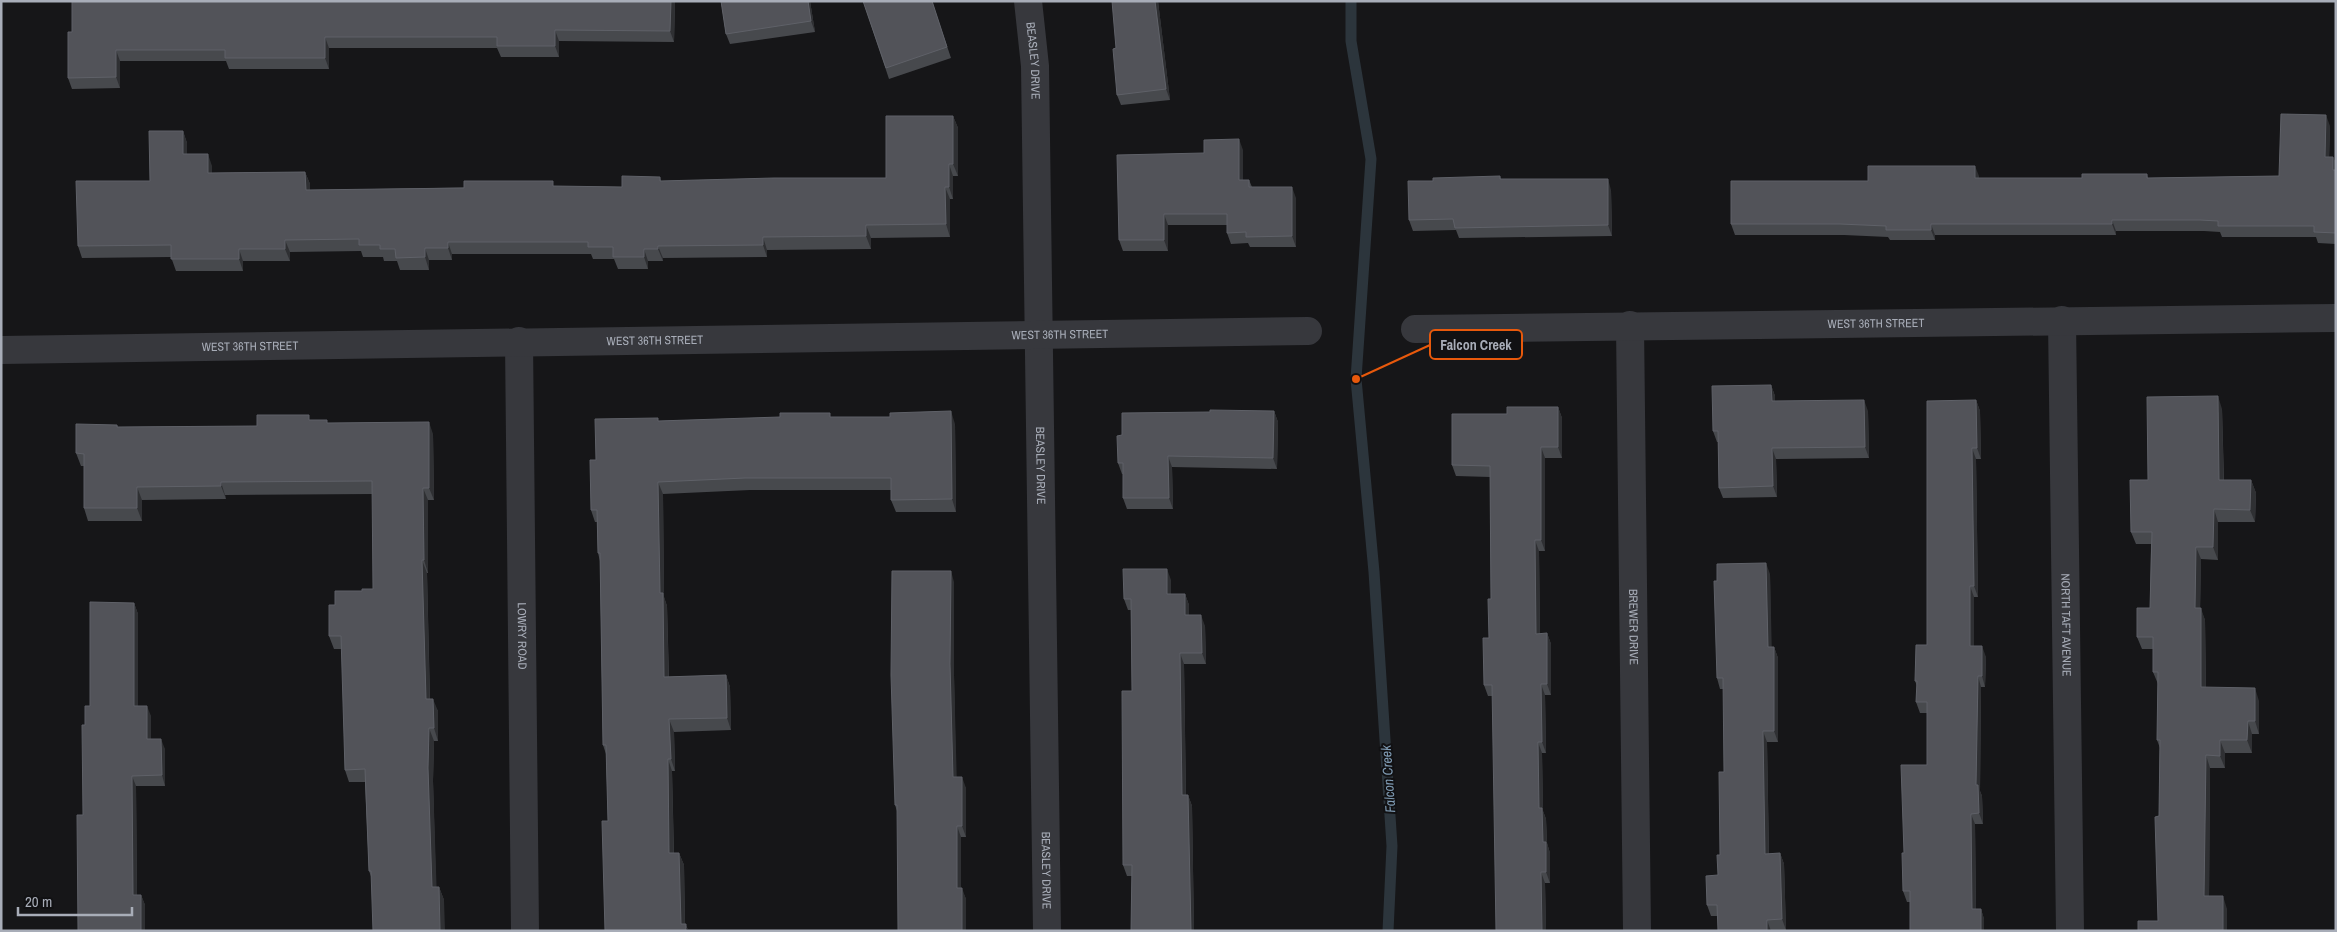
<svg xmlns="http://www.w3.org/2000/svg" width="2337" height="932" font-family="'Archivo Narrow',sans-serif">
	<rect width="100%" height="100%" fill="#161618"/>
	<g fill="none" stroke-linecap="round" stroke-linejoin="round">
		<path stroke="#2c353c" stroke-width="11" d="M 1351,1 L 1351,41 L 1371,159 L 1356,379 L 1374,572 L 1392,846 L 1388,931"/>
		<g stroke="#37383d" stroke-width="28">
			<path id="s1" d="M 1028,1 L 1035,66 L 1047,931"/>
			<path id="s2" d="M 2062,320 L 2070,931"/>
			<path id="s3" d="M 1630,325 L 1637,931"/>
			<path id="s4" d="M 1415,329 L 2336,318"/>
			<path id="s5" d="M 519,341 L 525,931"/>
			<path id="s6" d="M 1,350 L 1308,331"/>
		</g>
	</g>
	<path fill="#47494d" d="M 675,1 L 674,42 L 559,41 L 559,57 L 501,57 L 497,48 L 329,48 L 329,69 L 229,69 L 226,61 L 120,61 L 120,88 L 72,89 L 68,78 L 72,32 Z
		M 721,1 L 810,1 L 815,32 L 730,44 L 726,34 Z
		M 863,1 L 932,1 L 951,58 L 889,79 Z
		M 1158,1 L 1170,100 L 1121,105 L 1117,95 L 1116,48 Z
		M 953,116 L 958,128 L 958,176 L 953,176 L 953,199 L 950,199 L 950,237 L 871,238 L 871,249 L 767,250 L 767,257 L 663,258 L 663,261 L 648,261 L 648,269 L 618,269 L 614,259 L 593,259 L 591,254 L 452,254 L 452,260 L 429,260 L 429,270 L 400,270 L 397,261 L 384,261 L 383,257 L 363,257 L 361,251 L 290,252 L 290,261 L 243,261 L 243,271 L 176,271 L 171,257 L 82,258 L 78,246 L 150,181 L 183,131 L 187,143 L 187,154 L 212,166 L 212,173 L 305,172 L 310,184 L 310,190 L 554,186 L 622,187 L 660,177 L 661,181 L 886,178 Z
		M 2330,126 L 2329,157 L 2333,157 L 2336,164 L 2336,244 L 2318,243 L 2316,237 L 2222,237 L 2220,232 L 2204,231 L 2116,231 L 2116,235 L 1935,235 L 1935,240 L 1890,240 L 1888,237 L 1844,235 L 1735,235 L 1731,224 L 1868,181 L 1979,176 L 1979,178 L 2082,178 L 2147,174 L 2148,178 L 2279,176 Z
		M 1243,150 L 1243,180 L 1249,180 L 1252,187 L 1296,198 L 1296,247 L 1250,247 L 1248,243 L 1231,244 L 1227,233 L 1227,225 L 1168,225 L 1168,251 L 1123,251 L 1119,240 L 1204,153 Z
		M 1500,176 L 1501,179 L 1611,190 L 1612,236 L 1459,238 L 1456,230 L 1413,231 L 1409,220 L 1433,181 Z
		M 1771,385 L 1775,396 L 1775,401 L 1868,411 L 1869,458 L 1776,459 L 1777,497 L 1723,498 L 1719,488 L 1718,442 L 1717,442 L 1713,431 Z
		M 1976,400 L 1980,411 L 1981,459 L 1976,459 L 1978,597 L 1974,597 L 1974,646 L 1986,657 L 1985,687 L 1981,687 L 1980,791 L 1982,796 L 1983,824 L 1975,824 L 1976,909 L 1981,909 L 1984,919 L 1984,931 L 1910,902 L 1907,902 L 1903,891 L 1904,853 L 1927,765 L 1927,713 L 1920,713 L 1916,702 L 1917,686 L 1915,681 L 1927,645 Z
		M 1558,407 L 1562,418 L 1562,458 L 1545,458 L 1545,551 L 1539,551 L 1540,634 L 1547,633 L 1551,644 L 1551,695 L 1545,695 L 1546,753 L 1542,753 L 1543,811 L 1546,819 L 1547,843 L 1550,853 L 1550,883 L 1545,883 L 1546,931 L 1493,696 L 1488,696 L 1484,685 L 1489,638 L 1491,599 L 1490,477 L 1456,476 L 1452,465 L 1507,414 Z
		M 2222,409 L 2224,480 L 2251,480 L 2256,493 L 2255,522 L 2218,522 L 2218,560 L 2201,559 L 2200,608 L 2205,620 L 2206,688 L 2259,701 L 2259,734 L 2252,734 L 2252,753 L 2225,753 L 2225,768 L 2210,768 L 2209,896 L 2227,909 L 2227,931 L 2158,921 L 2160,748 L 2157,740 L 2158,684 L 2153,672 L 2153,649 L 2142,649 L 2137,637 L 2150,608 L 2151,544 L 2136,544 L 2131,532 L 2148,480 Z
		M 1274,411 L 1278,422 L 1277,469 L 1172,467 L 1173,509 L 1127,509 L 1123,498 L 1123,474 L 1122,474 L 1118,463 Z
		M 832,417 L 955,424 L 956,512 L 896,512 L 891,500 L 891,490 L 750,490 L 663,494 L 664,597 L 667,606 L 669,677 L 726,675 L 730,687 L 731,730 L 674,732 L 675,771 L 672,771 L 674,853 L 679,853 L 684,865 L 685,924 L 689,931 L 608,821 L 606,754 L 603,745 L 600,561 L 598,553 L 597,522 L 595,522 L 591,510 L 596,460 L 659,421 Z
		M 311,420 L 328,423 L 433,434 L 434,500 L 428,500 L 428,573 L 427,573 L 430,699 L 438,711 L 438,741 L 434,741 L 433,781 L 436,887 L 439,887 L 444,900 L 372,879 L 369,871 L 365,782 L 349,782 L 345,770 L 342,649 L 334,649 L 329,636 L 335,605 L 362,591 L 373,589 L 373,494 L 225,495 L 226,499 L 142,500 L 142,521 L 88,521 L 84,508 L 84,466 L 81,466 L 76,453 L 117,425 L 118,427 L 257,426 Z
		M 1770,574 L 1771,647 L 1774,647 L 1778,658 L 1778,742 L 1767,742 L 1769,854 L 1780,853 L 1784,864 L 1786,930 L 1771,931 L 1717,916 L 1711,916 L 1707,905 L 1718,875 L 1720,855 L 1724,772 L 1724,689 L 1720,689 L 1717,678 Z
		M 1171,580 L 1171,594 L 1185,594 L 1189,605 L 1189,615 L 1205,626 L 1206,664 L 1184,664 L 1186,795 L 1188,795 L 1192,806 L 1194,931 L 1131,931 L 1132,876 L 1127,876 L 1123,865 L 1132,691 L 1131,610 L 1128,610 L 1124,599 Z
		M 954,582 L 954,675 L 956,777 L 966,788 L 966,837 L 961,837 L 961,888 L 966,899 L 966,931 L 897,811 L 895,805 Z
		M 134,603 L 138,614 L 138,706 L 151,716 L 151,739 L 165,749 L 165,786 L 136,786 L 137,895 L 141,895 L 145,905 L 145,931 L 83,815 L 85,725 L 90,706 Z"/>
	<path fill="#2f3033" d="M 671,1 L 675,1 L 674,42 L 670,31 Z
		M 808,1 L 810,1 L 815,32 L 811,21 Z
		M 1155,1 L 1158,1 L 1170,100 L 1166,89 Z
		M 555,30 L 559,41 L 559,57 L 555,46 Z
		M 325,37 L 329,48 L 329,69 L 325,58 Z
		M 116,50 L 120,61 L 120,88 L 116,77 Z
		M 2326,115 L 2330,126 L 2329,168 L 2325,157 Z
		M 953,116 L 958,128 L 958,176 L 953,164 Z
		M 183,131 L 187,143 L 187,166 L 183,154 Z
		M 1239,139 L 1243,150 L 1243,191 L 1239,180 Z
		M 208,154 L 212,166 L 212,185 L 208,173 Z
		M 2333,157 L 2336,164 L 2336,178 L 2333,170 Z
		M 949,164 L 953,176 L 953,199 L 949,187 Z
		M 1975,166 L 1979,176 L 1979,188 L 1975,178 Z
		M 305,172 L 310,184 L 310,202 L 306,190 Z
		M 1608,179 L 1611,190 L 1612,236 L 1608,225 Z
		M 945,187 L 950,199 L 950,237 L 946,224 Z
		M 1292,187 L 1296,198 L 1296,247 L 1292,236 Z
		M 1164,214 L 1168,225 L 1168,251 L 1164,240 Z
		M 2112,220 L 2116,231 L 2116,235 L 2112,224 Z
		M 1931,224 L 1935,235 L 1935,240 L 1931,230 Z
		M 866,225 L 871,238 L 871,249 L 866,236 Z
		M 763,237 L 767,250 L 767,257 L 763,245 Z
		M 285,240 L 290,252 L 290,261 L 285,249 Z
		M 448,242 L 452,254 L 452,260 L 448,248 Z
		M 658,246 L 663,258 L 663,261 L 658,249 Z
		M 425,248 L 429,260 L 429,270 L 425,257 Z
		M 239,249 L 243,261 L 243,271 L 239,259 Z
		M 644,249 L 648,261 L 648,269 L 644,257 Z
		M 1771,385 L 1775,396 L 1775,412 L 1772,401 Z
		M 2218,396 L 2222,409 L 2224,493 L 2219,480 Z
		M 1864,400 L 1868,411 L 1869,458 L 1865,447 Z
		M 1976,400 L 1980,411 L 1981,459 L 1977,448 Z
		M 1558,407 L 1562,418 L 1562,458 L 1558,447 Z
		M 951,411 L 955,424 L 956,512 L 952,499 Z
		M 1274,411 L 1278,422 L 1277,469 L 1273,458 Z
		M 429,422 L 433,434 L 434,500 L 429,488 Z
		M 1541,447 L 1545,458 L 1545,551 L 1541,540 Z
		M 1772,448 L 1776,459 L 1777,497 L 1773,486 Z
		M 1972,448 L 1976,459 L 1978,597 L 1974,586 Z
		M 1168,456 L 1172,467 L 1173,509 L 1169,498 Z
		M 2251,480 L 2256,493 L 2255,522 L 2250,510 Z
		M 221,482 L 225,495 L 226,499 L 221,486 Z
		M 658,482 L 663,494 L 664,597 L 667,606 L 669,689 L 664,677 L 660,593 Z
		M 137,487 L 142,500 L 142,521 L 137,508 Z
		M 423,488 L 428,500 L 428,573 L 424,560 Z
		M 2214,509 L 2218,522 L 2218,560 L 2213,547 Z
		M 1535,540 L 1539,551 L 1540,645 L 1536,634 Z
		M 2196,547 L 2201,559 L 2200,620 L 2195,608 Z
		M 422,560 L 427,573 L 430,711 L 426,699 Z
		M 1766,563 L 1770,574 L 1772,658 L 1768,647 Z
		M 1167,569 L 1171,580 L 1171,605 L 1167,594 Z
		M 951,571 L 954,582 L 954,675 L 957,788 L 953,777 L 950,664 Z
		M 1970,586 L 1974,597 L 1974,657 L 1970,646 Z
		M 1185,594 L 1189,605 L 1189,626 L 1185,615 Z
		M 134,603 L 138,614 L 138,716 L 134,706 Z
		M 2201,608 L 2205,620 L 2206,700 L 2201,687 Z
		M 1201,615 L 1205,626 L 1206,664 L 1202,653 Z
		M 1547,633 L 1551,644 L 1551,695 L 1547,684 Z
		M 1982,646 L 1986,657 L 1985,687 L 1982,676 Z
		M 1774,647 L 1778,658 L 1778,742 L 1774,731 Z
		M 1180,653 L 1184,664 L 1186,806 L 1182,795 Z
		M 726,675 L 730,687 L 731,730 L 727,718 Z
		M 1978,676 L 1981,687 L 1980,791 L 1982,796 L 1983,824 L 1979,813 L 1976,785 Z
		M 1541,684 L 1545,695 L 1546,753 L 1542,742 Z
		M 2255,688 L 2259,701 L 2259,734 L 2255,721 Z
		M 433,699 L 438,711 L 438,741 L 434,728 Z
		M 147,706 L 151,716 L 151,749 L 147,739 Z
		M 669,719 L 674,732 L 675,771 L 671,759 Z
		M 2248,721 L 2252,734 L 2252,753 L 2247,740 Z
		M 429,728 L 434,741 L 433,781 L 437,900 L 432,887 L 428,768 Z
		M 1763,731 L 1767,742 L 1769,864 L 1765,854 Z
		M 161,739 L 165,749 L 165,786 L 162,775 Z
		M 2220,740 L 2225,753 L 2225,768 L 2220,756 Z
		M 1538,742 L 1542,753 L 1543,811 L 1546,819 L 1547,843 L 1550,853 L 1550,883 L 1546,872 L 1539,808 Z
		M 2206,755 L 2210,768 L 2209,909 L 2204,896 Z
		M 668,759 L 672,771 L 674,865 L 669,853 Z
		M 132,776 L 136,786 L 137,905 L 133,895 Z
		M 962,777 L 966,788 L 966,837 L 962,826 Z
		M 1188,795 L 1192,806 L 1194,931 L 1191,931 Z
		M 1971,814 L 1975,824 L 1976,919 L 1972,909 Z
		M 957,826 L 961,837 L 961,899 L 957,888 Z
		M 679,853 L 684,865 L 685,931 L 681,924 Z
		M 1780,853 L 1784,864 L 1786,930 L 1782,919 Z
		M 1541,872 L 1545,883 L 1546,931 L 1542,931 Z
		M 439,887 L 444,900 L 445,931 L 440,931 Z
		M 962,888 L 966,899 L 966,931 L 962,931 Z
		M 141,895 L 145,905 L 145,931 L 141,931 Z
		M 2223,896 L 2227,909 L 2227,931 L 2223,931 Z
		M 1981,909 L 1984,919 L 1984,931 L 1981,931 Z
		M 1767,920 L 1771,931 L 1767,931 Z"/>
	<path fill="#525359" stroke="#5f6168" d="M 72,1 L 671,1 L 670,31 L 555,30 L 555,46 L 497,46 L 497,37 L 325,37 L 325,58 L 225,58 L 225,50 L 116,50 L 116,77 L 68,78 L 68,32 L 72,32 Z
		M 721,1 L 808,1 L 811,21 L 726,34 Z
		M 863,1 L 932,1 L 947,47 L 886,68 Z
		M 1112,1 L 1155,1 L 1166,89 L 1117,95 L 1113,49 L 1116,48 Z
		M 2281,114 L 2326,115 L 2325,157 L 2333,157 L 2333,170 L 2336,170 L 2336,233 L 2314,232 L 2314,226 L 2218,226 L 2218,221 L 2200,220 L 2112,220 L 2112,224 L 1931,224 L 1931,230 L 1886,230 L 1886,226 L 1840,224 L 1731,224 L 1731,181 L 1868,181 L 1868,166 L 1975,166 L 1975,178 L 2082,178 L 2082,174 L 2147,174 L 2147,178 L 2279,176 Z
		M 886,116 L 953,116 L 953,164 L 949,164 L 949,187 L 945,187 L 946,224 L 866,225 L 866,236 L 763,237 L 763,245 L 658,246 L 658,249 L 644,249 L 644,257 L 613,257 L 613,247 L 588,247 L 588,242 L 448,242 L 448,248 L 425,248 L 425,257 L 396,258 L 395,249 L 380,249 L 380,245 L 359,245 L 359,239 L 285,240 L 285,249 L 239,249 L 239,259 L 171,259 L 171,245 L 78,246 L 76,181 L 150,181 L 149,131 L 183,131 L 183,154 L 208,154 L 208,173 L 305,172 L 306,190 L 464,188 L 464,181 L 553,181 L 553,186 L 622,187 L 622,176 L 660,177 L 660,181 L 774,178 L 886,178 Z
		M 1239,139 L 1239,180 L 1249,180 L 1249,187 L 1292,187 L 1292,236 L 1246,237 L 1246,232 L 1227,233 L 1227,214 L 1164,214 L 1164,240 L 1119,240 L 1117,155 L 1204,153 L 1204,140 Z
		M 1500,176 L 1500,179 L 1608,179 L 1608,225 L 1455,228 L 1453,219 L 1409,220 L 1408,181 L 1433,181 L 1433,178 Z
		M 1771,385 L 1772,401 L 1864,400 L 1865,447 L 1772,448 L 1773,486 L 1719,488 L 1718,431 L 1713,431 L 1712,386 Z
		M 2218,396 L 2219,480 L 2251,480 L 2250,510 L 2214,509 L 2213,547 L 2196,547 L 2195,608 L 2201,608 L 2201,687 L 2255,688 L 2255,721 L 2248,721 L 2247,740 L 2220,740 L 2220,756 L 2206,755 L 2204,896 L 2223,896 L 2223,931 L 2138,931 L 2138,921 L 2158,921 L 2155,817 L 2159,816 L 2160,740 L 2157,740 L 2158,672 L 2153,672 L 2153,637 L 2137,637 L 2137,608 L 2150,608 L 2152,532 L 2131,532 L 2130,480 L 2148,480 L 2147,397 Z
		M 1976,400 L 1977,448 L 1972,448 L 1974,586 L 1970,586 L 1970,646 L 1982,646 L 1982,676 L 1978,676 L 1976,785 L 1978,785 L 1979,813 L 1971,814 L 1972,909 L 1981,909 L 1981,931 L 1910,931 L 1910,891 L 1903,891 L 1902,853 L 1904,853 L 1901,765 L 1927,765 L 1927,702 L 1916,702 L 1917,681 L 1915,681 L 1916,645 L 1927,645 L 1927,401 Z
		M 1507,407 L 1558,407 L 1558,447 L 1541,447 L 1541,540 L 1535,540 L 1536,634 L 1547,633 L 1547,684 L 1541,684 L 1542,742 L 1538,742 L 1539,808 L 1542,808 L 1543,842 L 1546,842 L 1546,872 L 1541,872 L 1542,931 L 1496,931 L 1492,685 L 1484,685 L 1483,638 L 1489,638 L 1488,599 L 1491,599 L 1490,466 L 1452,465 L 1452,414 L 1507,414 Z
		M 1210,410 L 1274,411 L 1273,458 L 1168,456 L 1169,498 L 1123,498 L 1123,463 L 1118,463 L 1117,436 L 1122,435 L 1122,413 L 1210,412 Z
		M 951,411 L 952,499 L 891,500 L 891,478 L 745,478 L 658,482 L 660,593 L 663,593 L 664,677 L 726,675 L 727,718 L 669,719 L 671,759 L 668,759 L 669,853 L 679,853 L 681,924 L 686,924 L 686,931 L 605,931 L 602,821 L 608,821 L 606,745 L 603,745 L 600,553 L 598,553 L 597,510 L 591,510 L 590,460 L 596,460 L 595,419 L 658,418 L 658,421 L 780,417 L 780,413 L 830,413 L 830,417 L 890,417 L 890,413 Z
		M 257,415 L 309,415 L 309,420 L 327,420 L 327,423 L 429,422 L 429,488 L 423,488 L 424,560 L 422,560 L 426,699 L 433,699 L 434,728 L 429,728 L 428,768 L 432,887 L 439,887 L 440,931 L 373,931 L 371,871 L 369,871 L 365,769 L 345,770 L 341,636 L 329,636 L 329,605 L 335,605 L 335,591 L 362,591 L 362,589 L 373,589 L 372,481 L 221,482 L 221,486 L 137,487 L 137,508 L 84,508 L 84,454 L 76,453 L 76,424 L 117,425 L 117,427 L 257,426 Z
		M 1766,563 L 1768,647 L 1774,647 L 1774,731 L 1763,731 L 1765,854 L 1780,853 L 1782,919 L 1767,920 L 1767,931 L 1718,931 L 1717,905 L 1707,905 L 1706,876 L 1718,875 L 1717,855 L 1720,855 L 1719,772 L 1724,772 L 1723,678 L 1717,678 L 1714,581 L 1717,581 L 1717,564 Z
		M 1123,569 L 1167,569 L 1167,594 L 1185,594 L 1185,615 L 1201,615 L 1202,653 L 1180,653 L 1182,795 L 1188,795 L 1191,931 L 1131,931 L 1132,865 L 1123,865 L 1122,691 L 1132,691 L 1131,599 L 1124,599 Z
		M 892,571 L 951,571 L 950,664 L 953,777 L 962,777 L 962,826 L 957,826 L 957,888 L 962,888 L 962,931 L 898,931 L 897,805 L 895,805 L 891,675 Z
		M 90,602 L 134,603 L 134,706 L 147,706 L 147,739 L 161,739 L 162,775 L 132,776 L 133,895 L 141,895 L 141,931 L 78,931 L 77,815 L 83,815 L 82,725 L 85,725 L 85,706 L 90,706 Z"/>
	<g text-anchor="middle" stroke-width="4" stroke-linejoin="round" paint-order="stroke">
		<g font-size="12" fill="#a8adb8" stroke="#111113">
			<text dy="4" stroke="none"><textPath href="#s1" startOffset="60">BEASLEY DRIVE</textPath></text>
			<text dy="4" stroke="none"><textPath href="#s4" startOffset="461">WEST 36TH STREET</textPath></text>
			<text dy="4" stroke="none"><textPath href="#s6" startOffset="1059">WEST 36TH STREET</textPath></text>
			<text dy="4" stroke="none"><textPath href="#s6" startOffset="654">WEST 36TH STREET</textPath></text>
			<text dy="4" stroke="none"><textPath href="#s6" startOffset="249">WEST 36TH STREET</textPath></text>
			<text dy="4" stroke="none"><textPath href="#s1" startOffset="465">BEASLEY DRIVE</textPath></text>
			<text dy="4" stroke="none"><textPath href="#s2" startOffset="305">NORTH TAFT AVENUE</textPath></text>
			<text dy="4" stroke="none"><textPath href="#s3" startOffset="302">BREWER DRIVE</textPath></text>
			<text dy="4" stroke="none"><textPath href="#s5" startOffset="295">LOWRY ROAD</textPath></text>
			<text dy="4" stroke="none"><textPath href="#s1" startOffset="870">BEASLEY DRIVE</textPath></text>
		</g>
		<g font-size="14" font-style="italic" fill="#7f9bb3" stroke="#111113">
			<text transform="translate(1388 779) rotate(-94)" y="5">Falcon Creek</text>
		</g>
	</g>
	<path fill="none" stroke="#e8590c" stroke-width="2" d="M1356 379L1430 345"/>
	<circle fill="#e8590c" stroke="#111113" stroke-width="2" cx="1356" cy="379" r="5"/>
	<rect fill="#111113" stroke="#e8590c" stroke-width="2" x="1430" y="330" width="92" height="29" rx="5"/>
	<g font-size="14" text-anchor="middle" font-weight="bold" fill="#a8adb8">
		<text x="1476" y="350">Falcon Creek</text>
	</g>
	<rect width="2337" height="932" fill="none" stroke="#a8adb8" stroke-width="5"/>
	<path d="M18 907v8h114v-8" fill="none" stroke="#a8adb8" stroke-width="2.5"/>
	<text x="25" y="907" font-size="15" fill="#a8adb8" stroke="#111113" stroke-width="4" paint-order="stroke">20 m</text>
</svg>
